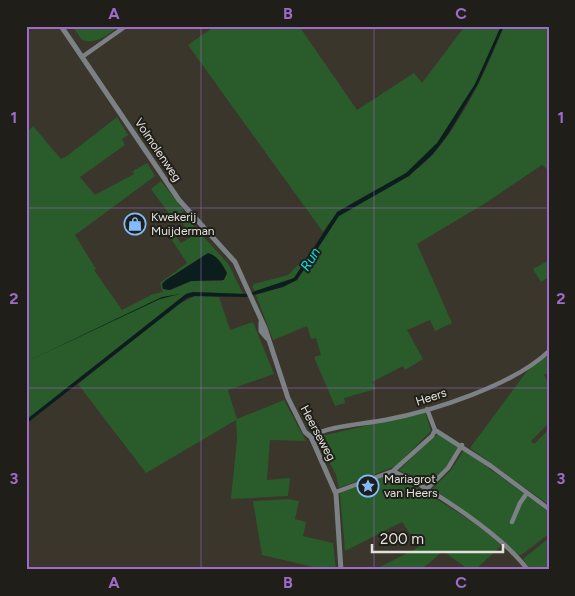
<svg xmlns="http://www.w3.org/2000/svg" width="575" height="596" font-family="Figtree,sans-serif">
	<rect width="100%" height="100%" fill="#3a362b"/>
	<path fill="#2a5b2b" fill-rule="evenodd" d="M 72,26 L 120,26 C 108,34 97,45 82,40 Z
		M 215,26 L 299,26 L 357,110 L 414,73 L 422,83 L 465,26 L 501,26 C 480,77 454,137 409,171 C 379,193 343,199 323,232 L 188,45 Z
		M 504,26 L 549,26 L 549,171 L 542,165 L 484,204 L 417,244 L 452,323 L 435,331 L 430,320 L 407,330 L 423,359 L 405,370 L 403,366 L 372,382 L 376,389 L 344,398 L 345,403 L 335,406 L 314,357 L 321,355 L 316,338 L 311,339 L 307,326 L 273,340 L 256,295 C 297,283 300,280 321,243 C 326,235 330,225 337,218 C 354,200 396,185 418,168 C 454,141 488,68 504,26 Z
		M 117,117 L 128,135 L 122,139 L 125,145 L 80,177 L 95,195 L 134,174 L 133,171 L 147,163 L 155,176 L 75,235 L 96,269 L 94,270 L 122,310 L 153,294 L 163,292 L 160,283 L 187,263 L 170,237 L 174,234 L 181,243 L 191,237 L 182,222 L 185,216 L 229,265 L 243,294 L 193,292 L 186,294 L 26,420 L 26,133 L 33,126 L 61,159 L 67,156 ZM 213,255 L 227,273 L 222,281 L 191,281 L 165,291 Z
		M 161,181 L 184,211 L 173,219 L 151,189 Z
		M 305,258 L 307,260 L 298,274 L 291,280 L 255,291 L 252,287 L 254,284 L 288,275 Z
		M 549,260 L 549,277 L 541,282 L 533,269 Z
		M 195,296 L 219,297 L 230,330 L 253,322 L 274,374 L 228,390 L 237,419 L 284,400 L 306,441 L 270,440 L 267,480 L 290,478 L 288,496 L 231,499 L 237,439 L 236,420 L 146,473 L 78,384 L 179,304 Z
		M 549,355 L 549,377 L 548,374 L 544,374 L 549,387 L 549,423 L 531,441 L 534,444 L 549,429 L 549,505 L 470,448 L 527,371 Z
		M 425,412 L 431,431 L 396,466 L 339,488 L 336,475 L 317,437 Z
		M 441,434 L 459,446 L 445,468 L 425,487 L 399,470 L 436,435 Z
		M 464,450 L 549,512 L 549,534 L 521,555 L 518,555 L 483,524 L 430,491 L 451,470 Z
		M 390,474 C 416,486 484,525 501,546 L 475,570 L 469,570 L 443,551 L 421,570 L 374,570 L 419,547 L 402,522 L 345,551 L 340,493 Z
		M 287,499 L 299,501 L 295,519 L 306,522 L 303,536 L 333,543 L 336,570 L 326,570 L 262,555 L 253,501 Z
		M 549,538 L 549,570 L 531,570 L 523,559 Z"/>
	<path fill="#0c1d1d" d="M 501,26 L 504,26 L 478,84 L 449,133 L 433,154 L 409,176 L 339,216 L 297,280 L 283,287 L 246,297 L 195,296 L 187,298 L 26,424 L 26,420 L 186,294 L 193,292 L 247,294 L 294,278 L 337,212 L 406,173 L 437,143 L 475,84 Z
		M 208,253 C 218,256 222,264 227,273 L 224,280 L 191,281 L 170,290 L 163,289 L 162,284 L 166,280 Z
		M 180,294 L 160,299 L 26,362 L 162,297 Z"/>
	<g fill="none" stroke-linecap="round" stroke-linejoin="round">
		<path stroke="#7b8185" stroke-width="4.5" d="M 82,57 L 126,26
			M 427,409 L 435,430 L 491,466 L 549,509
			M 311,437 C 326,426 365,424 385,420 C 433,411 514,385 549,351
			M 393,471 C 434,490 501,534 528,570
			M 426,490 L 448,468 L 462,445
			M 336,492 L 393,471 L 432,436 L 435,430
			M 512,522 L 520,503 L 527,493"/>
		<path stroke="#7b8185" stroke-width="5" d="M 61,26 L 179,200 L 235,262 L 265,328 L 288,398 L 305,432 L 311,437 L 336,494 L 341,570
			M 261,322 L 261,331 L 267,338"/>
	</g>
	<path fill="none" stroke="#9f6bc9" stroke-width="1" stroke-opacity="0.55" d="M 201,26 L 201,570M 374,26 L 374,570M 26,208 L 549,208M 26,388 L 549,388"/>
	<defs>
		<g id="shop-ring" transform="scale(1.125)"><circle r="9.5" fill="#1f1e19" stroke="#84bcfb" stroke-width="1.5"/><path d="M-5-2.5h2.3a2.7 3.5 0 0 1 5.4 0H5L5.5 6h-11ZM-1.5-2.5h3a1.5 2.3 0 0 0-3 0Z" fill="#84bcfb"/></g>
		<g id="sight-ring" transform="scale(1.125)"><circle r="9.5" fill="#1f1e19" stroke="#84bcfb" stroke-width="1.5"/><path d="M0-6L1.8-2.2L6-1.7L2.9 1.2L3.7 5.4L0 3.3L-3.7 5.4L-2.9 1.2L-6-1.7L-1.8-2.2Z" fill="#84bcfb"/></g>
	</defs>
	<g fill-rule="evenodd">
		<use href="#shop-ring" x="135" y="224"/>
		<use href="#sight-ring" x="368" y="486"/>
	</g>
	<g text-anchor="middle" stroke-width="4" stroke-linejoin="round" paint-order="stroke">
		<g font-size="12" fill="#e3e1db" stroke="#1f1e19">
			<text transform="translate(158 150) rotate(56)" y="4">Volmolenweg</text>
			<text transform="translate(431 397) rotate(-18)" y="4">Heers</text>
			<text transform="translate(318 433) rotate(62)" y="4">Heerseweg</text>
		</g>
		<g font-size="12" fill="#e3e1db" stroke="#1f1e19" text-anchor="start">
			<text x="151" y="221">Kwekerij<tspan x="151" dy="14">Muijderman</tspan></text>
			<text x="384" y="483">Mariagrot<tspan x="384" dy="14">van Heers</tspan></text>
		</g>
		<g font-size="14" font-style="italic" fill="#03e5e7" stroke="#1f1e19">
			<text transform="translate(310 259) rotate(-58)" y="5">Run</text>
		</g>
	</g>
	<rect width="575" height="596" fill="none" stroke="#1f1e19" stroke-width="55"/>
	<path d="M372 544v8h131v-8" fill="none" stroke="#e3e1db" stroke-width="2.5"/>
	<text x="380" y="544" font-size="15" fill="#e3e1db" stroke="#1f1e19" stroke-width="4" paint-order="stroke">200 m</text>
	<rect x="28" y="28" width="520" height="540" fill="none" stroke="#9f6bc9" stroke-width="2"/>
	<g font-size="16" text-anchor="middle" font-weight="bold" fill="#9f6bc9">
		<text x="114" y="19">A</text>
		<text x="288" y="19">B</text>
		<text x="461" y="19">C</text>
		<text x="14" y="123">1</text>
		<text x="561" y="123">1</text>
		<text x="14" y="304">2</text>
		<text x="561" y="304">2</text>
		<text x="14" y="484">3</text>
		<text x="561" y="484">3</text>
		<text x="114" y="588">A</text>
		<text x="288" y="588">B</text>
		<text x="461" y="588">C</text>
	</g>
</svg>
